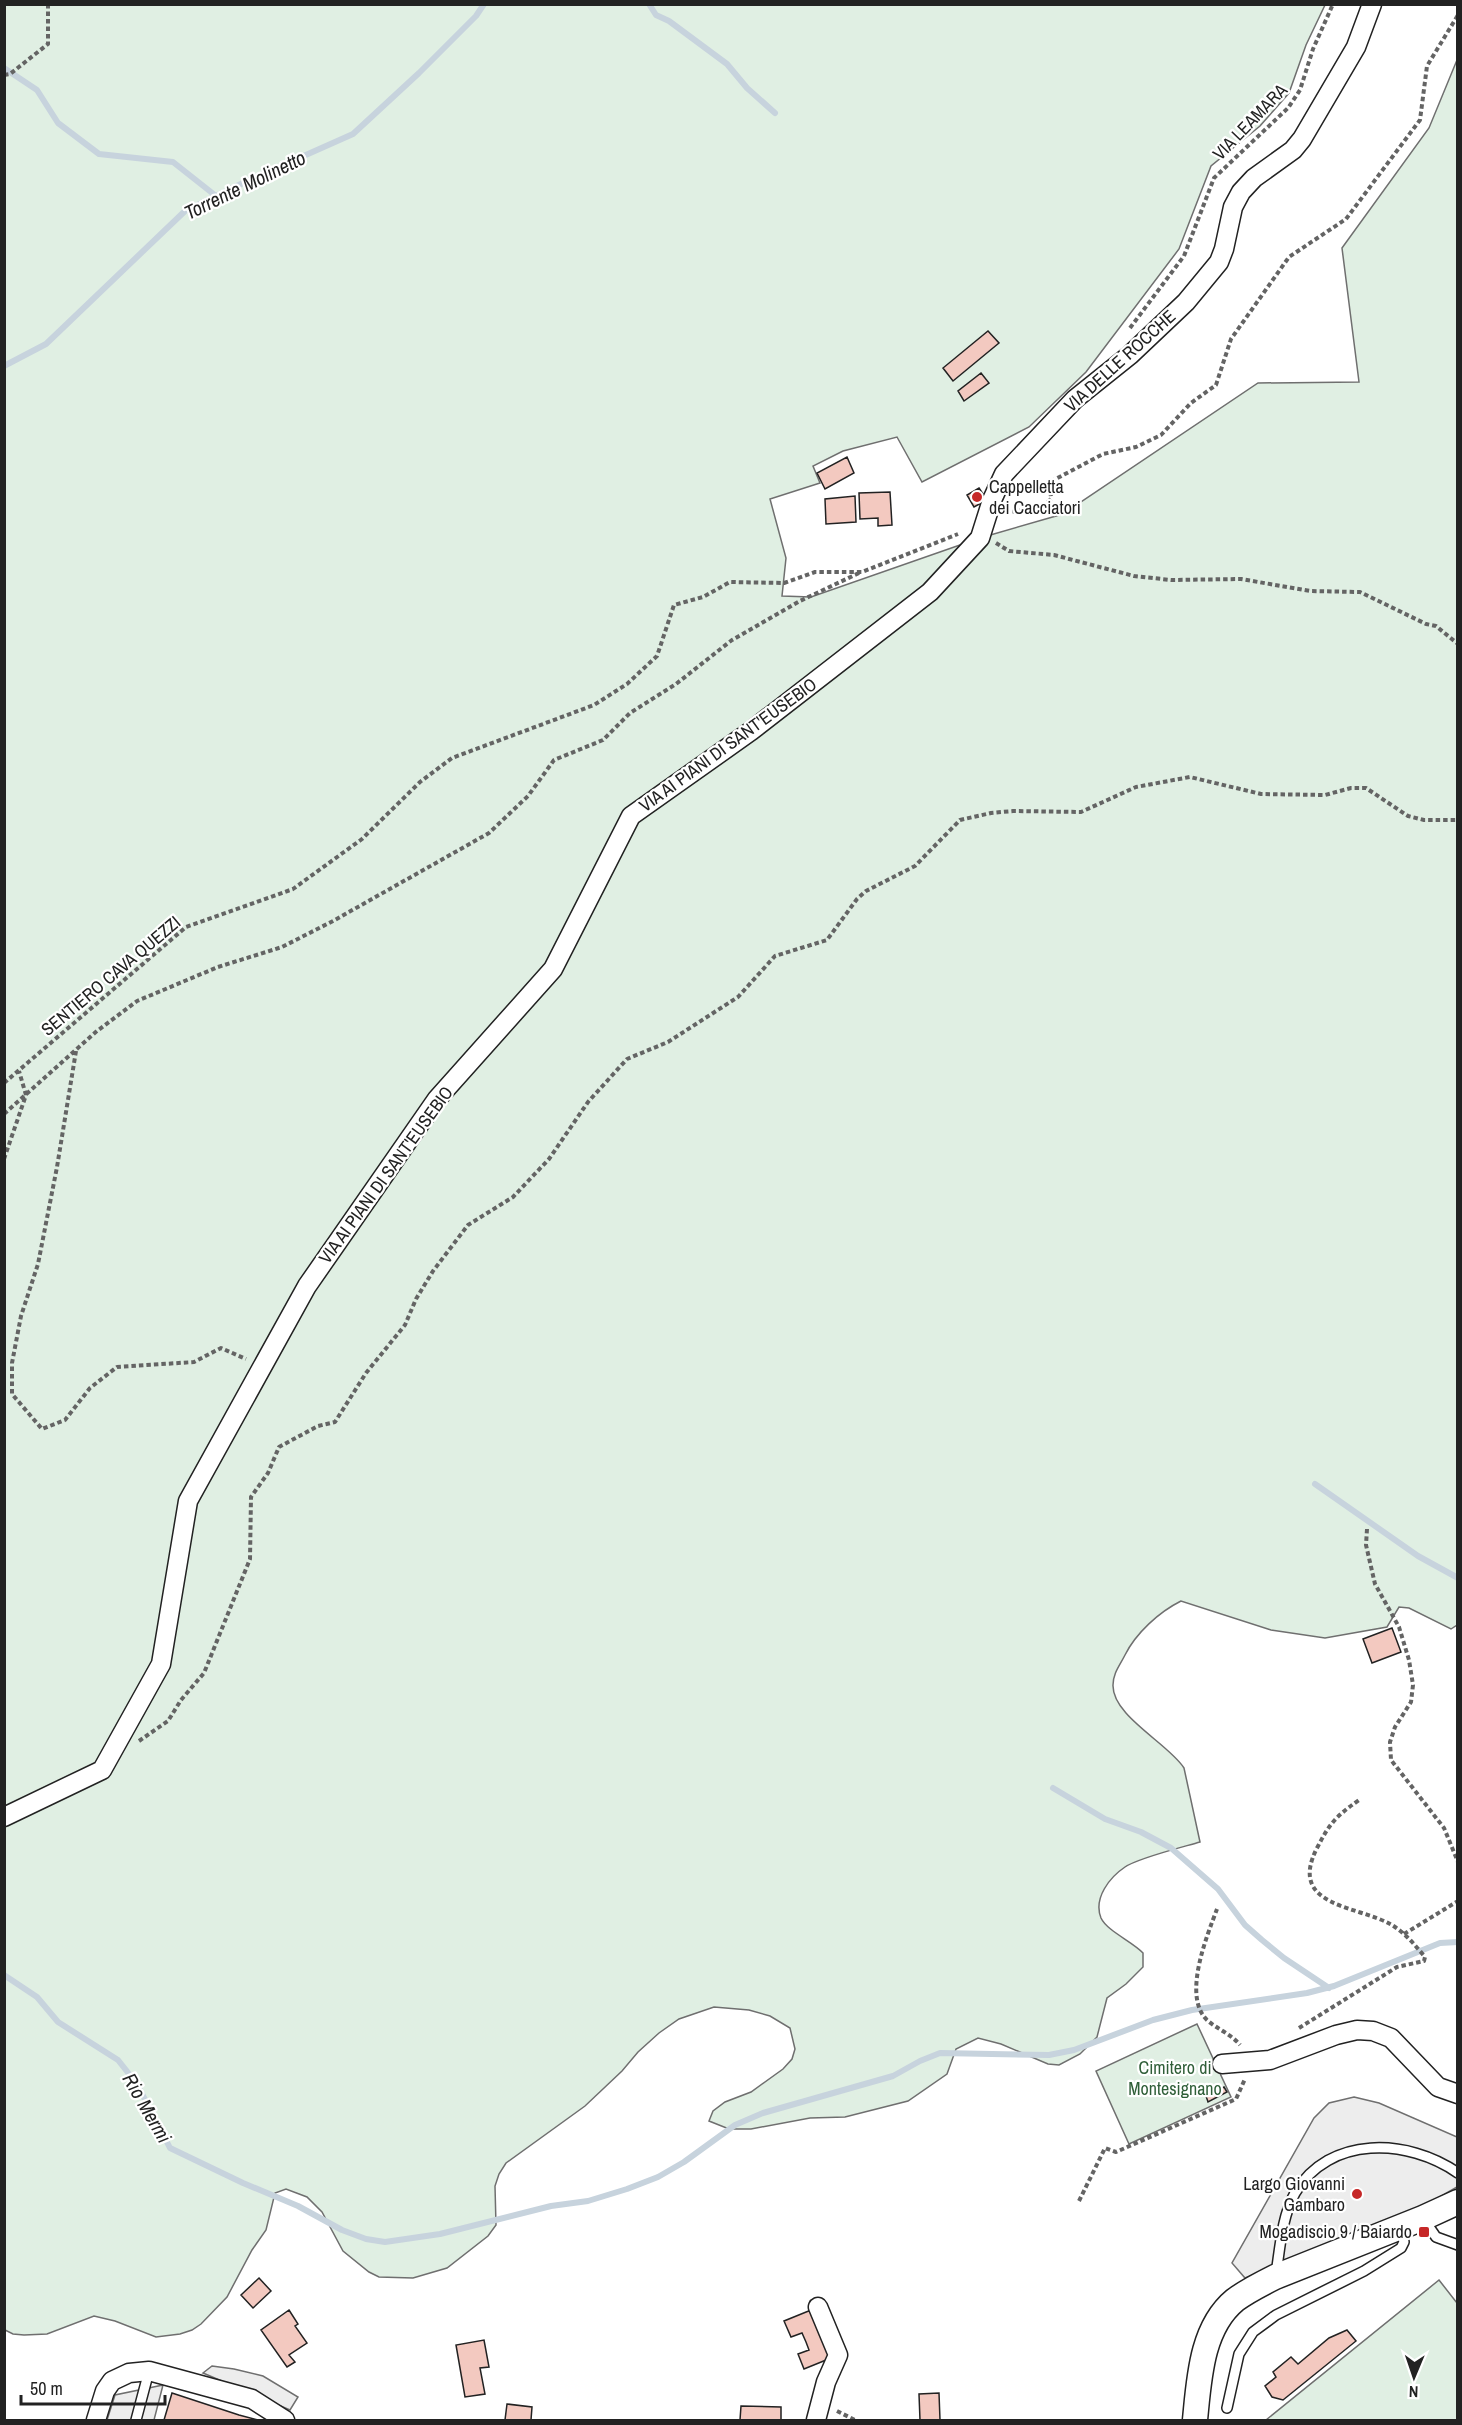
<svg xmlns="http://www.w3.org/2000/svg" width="1462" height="2425" font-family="'Archivo Narrow',sans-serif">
	<rect width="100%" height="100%" fill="#fff"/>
	<path fill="#e0efe3" stroke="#6f6f6f" stroke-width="1.5" d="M 4,5 L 1325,5 L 1306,45 L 1289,93 L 1260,126 L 1211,166 L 1179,249 L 1086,372 L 1029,427 L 922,482 L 897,437 L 843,451 L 813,466 L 820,483 L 770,499 L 786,558 L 782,596 L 811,597 L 980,538 L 1063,514 L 1258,383 L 1359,382 L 1342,248 L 1429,128 L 1457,60 L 1457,1625 L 1451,1629 L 1409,1608 L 1399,1607 L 1387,1627 L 1325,1638 L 1271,1630 L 1181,1601 C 1159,1612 1136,1633 1125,1655 C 1120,1665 1113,1673 1113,1685 C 1112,1716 1169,1744 1184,1768 L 1200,1842 C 1183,1847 1138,1858 1125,1867 C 1110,1877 1093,1898 1101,1918 C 1107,1931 1133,1942 1143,1953 L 1143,1967 L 1126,1984 L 1107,1998 L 1097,2037 L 1080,2054 L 1059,2065 L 1048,2064 L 1001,2044 L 978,2038 L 956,2049 L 947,2074 L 908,2101 L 845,2117 L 810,2118 L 751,2129 L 729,2129 L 709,2121 L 713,2111 L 725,2102 L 751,2092 L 783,2069 L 792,2059 L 795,2049 L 790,2028 L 770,2016 L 749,2010 L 714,2007 L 679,2019 L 659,2033 L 638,2052 L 622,2071 L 585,2106 L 506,2163 L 499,2174 L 495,2186 L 496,2225 L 488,2236 L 447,2268 L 413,2278 L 379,2277 L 369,2272 L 343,2251 L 322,2212 L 307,2197 L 286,2189 L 275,2193 L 266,2230 L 252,2250 L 227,2297 L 201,2324 L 192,2330 L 180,2334 L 156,2337 L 115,2321 L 94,2316 L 47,2334 L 24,2335 L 13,2334 L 5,2330 Z
		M 1197,2024 L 1231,2097 L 1129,2144 L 1096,2071 Z
		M 1439,2280 L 1457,2303 L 1457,2420 L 1266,2420 Z"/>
	<path fill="#ededed" stroke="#6f6f6f" stroke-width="1.5" d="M 1354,2097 L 1379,2103 L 1457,2137 L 1457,2187 L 1431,2202 L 1245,2278 L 1232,2263 L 1314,2118 L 1329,2103 Z
		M 212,2366 L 234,2369 L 263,2376 L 298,2397 L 290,2410 L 203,2373 Z
		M 163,2385 L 154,2420 L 107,2420 L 115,2395 Z"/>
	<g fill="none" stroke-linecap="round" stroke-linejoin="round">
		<path stroke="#c7d3dd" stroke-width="6" d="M 649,4 L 656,15 L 669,21 L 727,64 L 747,88 L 775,113
			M 4,68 L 37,90 L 58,123 L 99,154 L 173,162 L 216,196
			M 4,366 L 46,344 L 185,211 L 245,182 L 353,134 L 419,73 L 476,16 L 484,4
			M 1315,1484 L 1418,1556 L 1458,1578
			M 1053,1788 L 1105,1819 L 1141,1832 L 1171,1848 L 1218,1889 L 1245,1925 L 1262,1940 L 1284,1958 L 1329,1988
			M 4,1975 L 37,1997 L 58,2022 L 118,2060 L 137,2084 L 170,2148 L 243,2183 L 298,2206 L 342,2230 L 366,2239 L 385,2242 L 440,2234 L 551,2206 L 588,2201 L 627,2189 L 658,2177 L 684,2162 L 735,2125 L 763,2113 L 893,2076 L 920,2061 L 940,2053 L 1049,2055 L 1074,2050 L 1153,2020 L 1192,2010 L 1307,1993 L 1334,1986 L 1440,1943 L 1458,1942"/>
	</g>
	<path fill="#f3c9c0" stroke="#222" stroke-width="1.5" d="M 988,331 L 999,343 L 953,381 L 943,368 Z
		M 981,373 L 989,383 L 964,401 L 958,391 Z
		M 847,457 L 854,473 L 825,489 L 817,473 Z
		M 979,488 L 987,500 L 974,507 L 967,495 Z
		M 890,492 L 892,525 L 878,526 L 878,518 L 860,519 L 859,493 Z
		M 855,496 L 856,522 L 826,524 L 825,499 Z
		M 1392,1628 L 1401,1652 L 1372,1663 L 1363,1639 Z
		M 1224,2087 L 1227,2092 L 1208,2102 L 1206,2096 Z
		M 259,2278 L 271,2291 L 253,2308 L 241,2295 Z
		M 289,2310 L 298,2324 L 295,2326 L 307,2343 L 289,2355 L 295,2362 L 287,2367 L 261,2330 Z
		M 811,2310 L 831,2358 L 804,2369 L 798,2354 L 809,2350 L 806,2342 L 802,2333 L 791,2337 L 784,2321 Z
		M 1347,2330 L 1356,2341 L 1283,2400 L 1272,2397 L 1265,2386 L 1276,2377 L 1273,2372 L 1291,2357 L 1298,2364 L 1329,2338 Z
		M 484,2340 L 489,2367 L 480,2368 L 485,2394 L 465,2397 L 456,2345 Z
		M 172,2393 L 239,2415 L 258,2420 L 164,2420 Z
		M 939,2393 L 940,2420 L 920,2420 L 919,2394 Z
		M 507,2404 L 532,2407 L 531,2420 L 505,2420 Z
		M 741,2406 L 781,2407 L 781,2420 L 740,2420 Z"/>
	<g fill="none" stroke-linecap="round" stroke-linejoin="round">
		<g stroke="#222" stroke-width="12">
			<path id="lane" d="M 1423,2218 L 1436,2237 L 1458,2245
				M 1276,2274 C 1280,2248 1282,2216 1295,2193 C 1329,2135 1408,2138 1458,2173
				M 1227,2408 L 1239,2354 L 1253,2332 L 1276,2315 L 1364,2271 L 1401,2248 L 1404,2242 L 1401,2229
				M 136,2420 L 149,2371"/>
		</g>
		<g stroke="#222" stroke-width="21">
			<path id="street" d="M 4,1817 L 102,1770 L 161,1664 L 188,1501 L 307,1286 L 437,1099 L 553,969 L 631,816 L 751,731 L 930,592 L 980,538 L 992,500 L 1004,474 L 1075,399 L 1130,355 L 1186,302 L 1219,262 L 1224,249 L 1233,207 L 1241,192 L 1254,178 L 1293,150 L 1302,139 L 1356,47 L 1372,4
				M 1222,2064 L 1270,2060 L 1336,2035 L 1357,2030 L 1373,2031 L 1391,2038 L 1438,2087 L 1458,2094
				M 96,2420 L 105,2391 L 112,2381 L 129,2373 L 149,2371 L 252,2399 L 285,2420
				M 816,2420 L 826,2382 L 838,2355 L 818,2307"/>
		</g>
		<g stroke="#222" stroke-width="27">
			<path id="secondary" d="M 1195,2420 C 1199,2380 1201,2328 1235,2300 C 1247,2291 1261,2284 1275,2277 L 1423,2218 L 1458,2202"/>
		</g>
		<path stroke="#646464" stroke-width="4" stroke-dasharray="4.5 3" stroke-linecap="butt" d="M 4,75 L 10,74 L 48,44 L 48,4
			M 1130,328 L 1184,256 L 1214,178 L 1288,108 L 1300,90 L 1313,49 L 1333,4
			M 1005,513 L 1042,507 L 1051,499 L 1050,482 L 1103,454 L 1136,447 L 1161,435 L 1191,403 L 1216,385 L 1231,339 L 1289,257 L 1346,219 L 1420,120 L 1427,66 L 1458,15
			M 996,543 L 1009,551 L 1054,555 L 1134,576 L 1171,580 L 1241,579 L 1310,591 L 1360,592 L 1426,624 L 1436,626 L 1458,644
			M 76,1051 L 57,1167 L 38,1264 L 21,1316 L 12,1363 L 12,1394 L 42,1429 L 65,1420 L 90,1388 L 117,1367 L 194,1362 L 221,1348 L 246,1359
			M 4,1083 L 186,927 L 293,889 L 362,839 L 420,782 L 452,758 L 594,705 L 627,684 L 657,656 L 674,605 L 703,597 L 730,582 L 784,583 L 815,572 L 862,572 L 958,534
			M 4,1114 L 97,1031 L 137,1001 L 218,967 L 282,947 L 333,921 L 489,833 L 528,796 L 554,760 L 603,740 L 630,713 L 676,684 L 732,640 L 800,601 L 859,573
			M 4,1159 L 26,1095 L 19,1071
			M 1367,1529 L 1366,1545 L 1375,1584 L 1399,1627 L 1409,1660 L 1413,1685 L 1411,1702 L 1395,1727 L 1390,1742 L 1391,1760 L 1444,1828 L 1458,1862
			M 139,1741 L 168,1721 L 181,1700 L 204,1673 L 250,1559 L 251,1497 L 268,1473 L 279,1447 L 318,1426 L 335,1422 L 366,1373 L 405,1325 L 416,1299 L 433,1271 L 468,1225 L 513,1197 L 549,1159 L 588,1102 L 627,1059 L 668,1042 L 738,997 L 775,956 L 827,940 L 857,899 L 866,891 L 915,866 L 960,820 L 991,813 L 1013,811 L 1081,812 L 1136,787 L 1190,777 L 1261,794 L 1325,795 L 1351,788 L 1366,788 L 1408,816 L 1424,820 L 1458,820
			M 1217,1909 C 1207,1936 1182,1996 1207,2020 C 1217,2029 1231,2034 1240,2045
			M 1404,1934 L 1458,1901
			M 1299,2028 L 1397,1967 L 1424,1961 L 1425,1957 C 1415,1945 1405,1933 1392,1925 C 1357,1905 1287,1907 1317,1848 C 1330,1823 1335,1817 1359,1800
			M 1079,2201 L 1105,2148 L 1116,2152 L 1236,2099 L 1245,2079
			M 837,2411 L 855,2420"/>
		<use href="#lane" stroke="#fff" stroke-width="9"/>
		<use href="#street" stroke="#fff" stroke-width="18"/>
		<use href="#secondary" stroke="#fff" stroke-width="24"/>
	</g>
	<g fill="#c62828" stroke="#fff" stroke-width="2">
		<circle cx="977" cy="497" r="6"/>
		<circle cx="1357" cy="2194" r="6"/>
		<rect x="1418" y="2226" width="12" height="12" rx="3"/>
	</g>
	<g text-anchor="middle" stroke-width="4.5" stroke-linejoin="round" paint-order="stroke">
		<g font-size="18" fill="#222" stroke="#fff">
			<text transform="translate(1250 122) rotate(-46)" y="6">VIA LEAMARA</text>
			<text transform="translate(1120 361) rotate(-42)" y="6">VIA DELLE ROCCHE</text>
			<text transform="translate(728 745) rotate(-36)" y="6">VIA AI PIANI DI SANT'EUSEBIO</text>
			<text transform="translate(111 976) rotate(-40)" y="6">SENTIERO CAVA QUEZZI</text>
			<text transform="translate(386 1175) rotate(-54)" y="6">VIA AI PIANI DI SANT'EUSEBIO</text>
		</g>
		<g font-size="18" fill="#222" stroke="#fff" text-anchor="end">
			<text x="989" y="493" text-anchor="start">Cappelletta<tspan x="989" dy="21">dei Cacciatori</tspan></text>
			<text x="1345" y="2190">Largo Giovanni<tspan x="1345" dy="21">Gambaro</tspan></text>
			<text x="1412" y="2238">Mogadiscio 9 / Baiardo</text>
		</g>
		<g font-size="18" fill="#2f5e38" stroke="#fff">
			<text x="1175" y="2074">Cimitero di<tspan x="1175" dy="21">Montesignano</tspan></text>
		</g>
		<g font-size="20" font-style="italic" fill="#222" stroke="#fff">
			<text transform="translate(245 185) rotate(-26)" y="7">Torrente Molinetto</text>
			<text transform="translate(147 2108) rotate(60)" y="7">Rio Mermi</text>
		</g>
	</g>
	<rect width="1462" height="2425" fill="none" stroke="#222222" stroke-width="12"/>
	<g transform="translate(1414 2377) rotate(182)" stroke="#ffffff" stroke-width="4.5" paint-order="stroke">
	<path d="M0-4.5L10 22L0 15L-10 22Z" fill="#222222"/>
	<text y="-9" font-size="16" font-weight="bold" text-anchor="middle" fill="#222222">N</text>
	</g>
	<path d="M21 2395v9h144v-9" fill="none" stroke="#222222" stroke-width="3"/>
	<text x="30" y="2395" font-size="18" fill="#222222" stroke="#ffffff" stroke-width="4.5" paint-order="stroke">50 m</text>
</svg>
